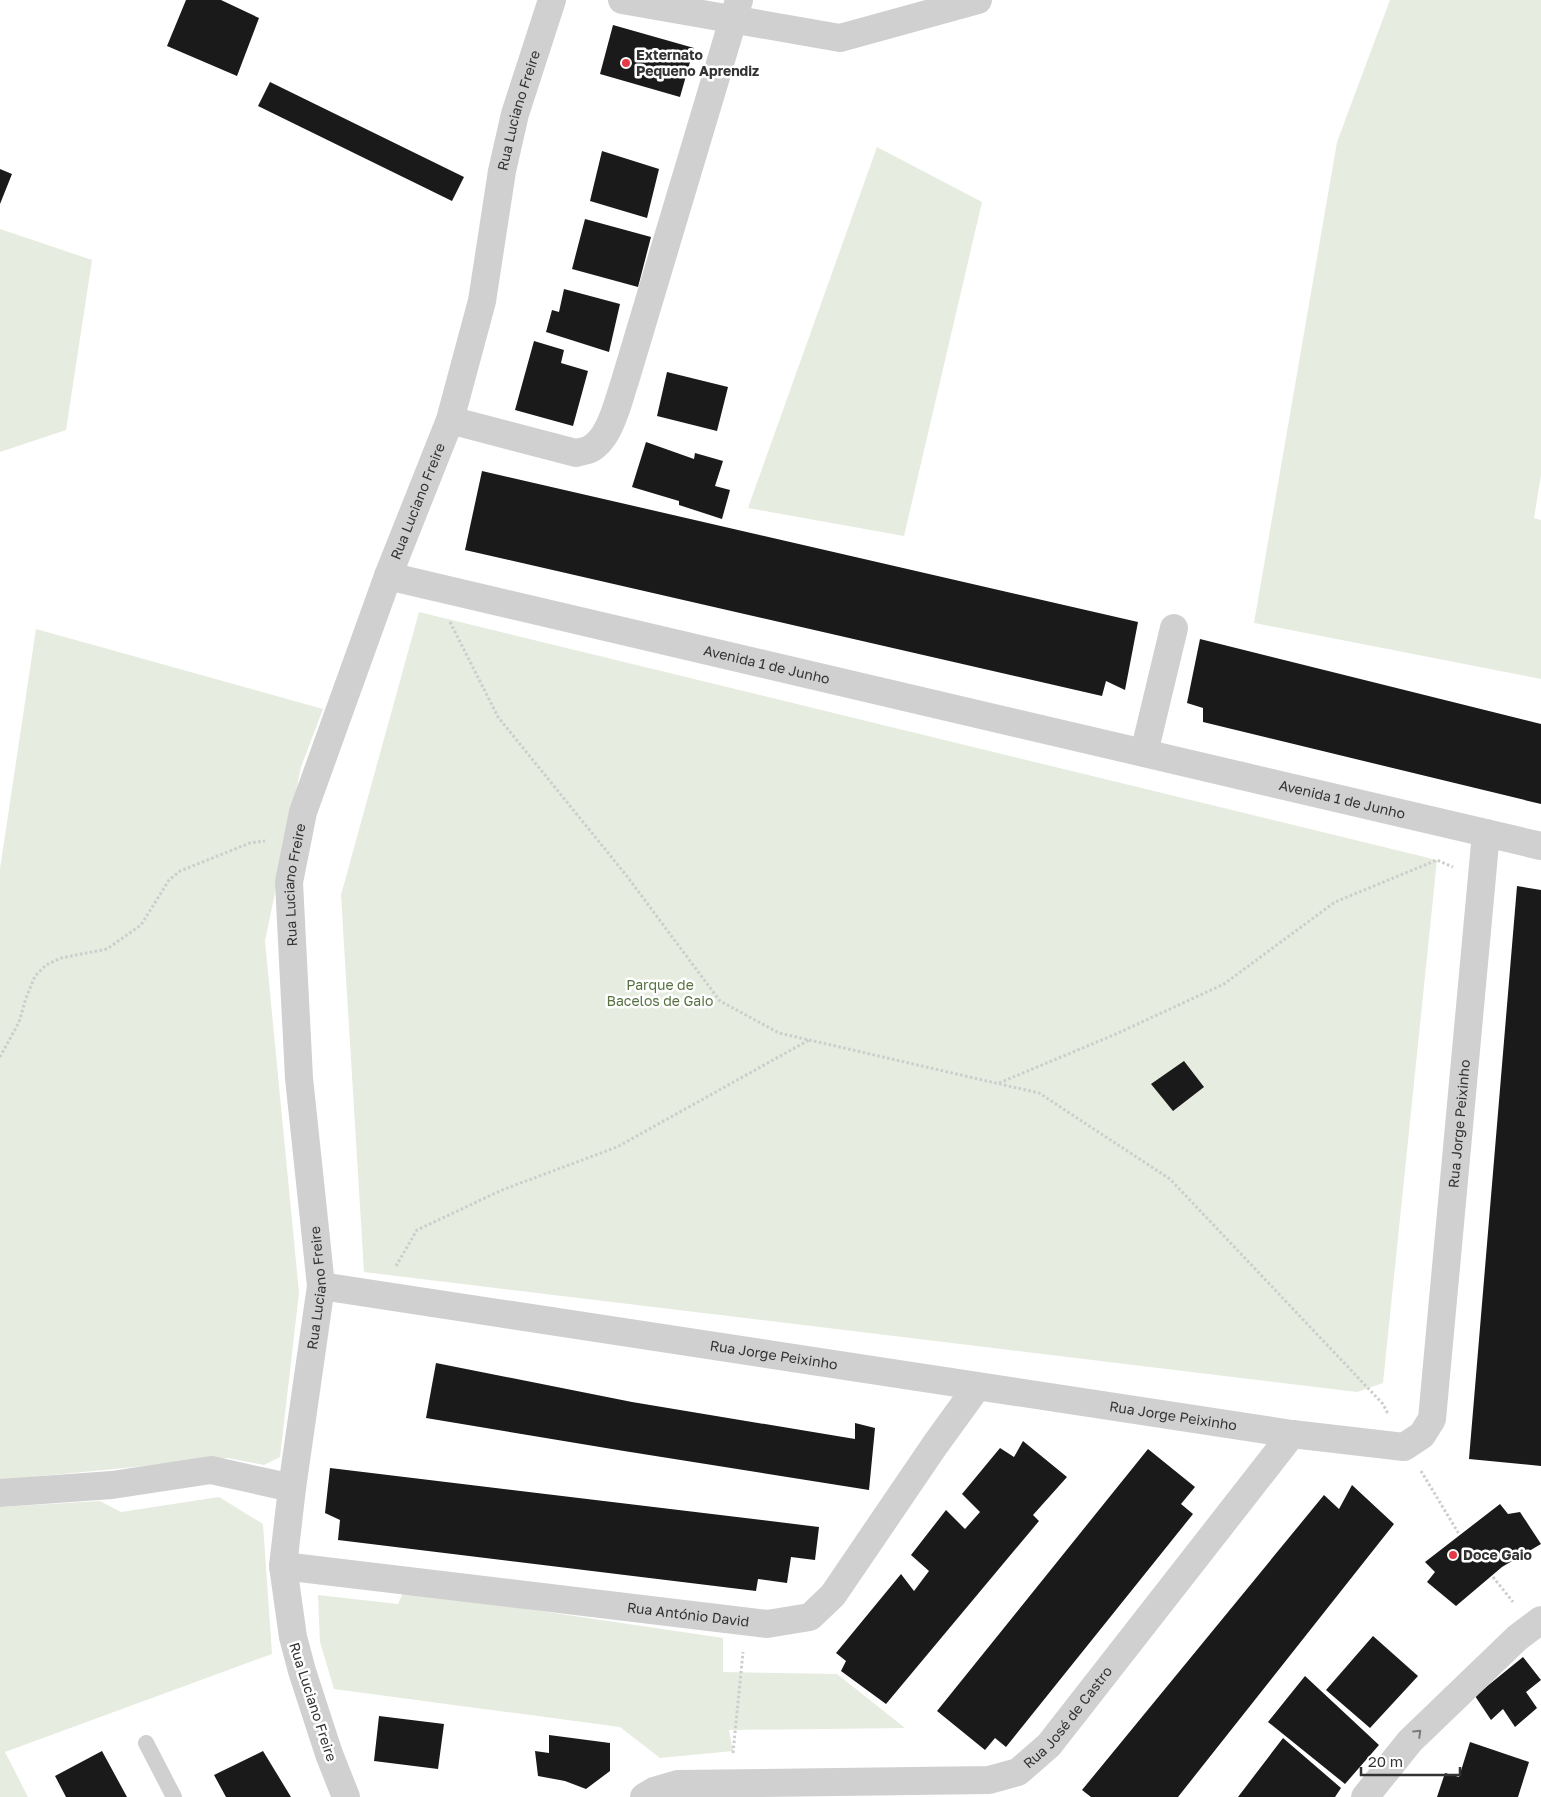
<svg xmlns="http://www.w3.org/2000/svg" width="1541" height="1797" font-family="'Golos Text',sans-serif">
	<rect width="100%" height="100%" fill="#fff"/>
	<path fill="#e6ecdf" d="M 1390,0 L 1541,0 L 1541,475 L 1534,518 L 1541,520 L 1541,679 L 1254,623 L 1337,142 Z
		M 877,147 L 982,202 L 904,536 L 748,508 Z
		M 0,229 L 92,260 L 66,430 L 0,452 Z
		M 419,612 L 1437,860 L 1383,1383 L 1357,1392 L 364,1272 L 341,895 Z
		M 36,629 L 323,709 L 301,767 L 265,941 L 299,1293 L 280,1457 L 264,1465 L 228,1458 L 0,1480 L 0,869 Z
		M 219,1497 L 263,1524 L 272,1654 L 5,1752 L 28,1797 L 0,1797 L 0,1507 L 100,1501 L 121,1512 Z
		M 404,1591 L 723,1638 L 723,1672 L 837,1674 L 905,1728 L 729,1730 L 733,1751 L 660,1758 L 620,1727 L 334,1689 L 320,1642 L 318,1595 L 398,1604 Z"/>
	<path fill="#1a1a1a" d="M 186,0 L 221,0 L 259,18 L 237,76 L 167,46 Z
		M 613,25 L 694,48 L 680,97 L 600,74 Z
		M 270,82 L 464,177 L 452,201 L 258,106 Z
		M 602,151 L 659,169 L 647,218 L 590,201 Z
		M 0,169 L 12,174 L 0,204 Z
		M 585,219 L 651,237 L 638,287 L 572,269 Z
		M 564,289 L 620,304 L 609,352 L 546,332 L 552,310 L 559,312 Z
		M 534,341 L 564,350 L 561,363 L 588,371 L 573,426 L 515,410 Z
		M 667,372 L 728,387 L 717,431 L 657,416 Z
		M 646,442 L 694,459 L 695,453 L 723,461 L 715,486 L 730,490 L 722,519 L 679,505 L 679,501 L 632,487 Z
		M 482,471 L 1138,622 L 1125,690 L 1106,681 L 1102,696 L 465,550 Z
		M 1200,639 L 1541,724 L 1541,804 L 1203,722 L 1203,708 L 1187,703 Z
		M 1517,886 L 1541,890 L 1541,1466 L 1469,1459 Z
		M 1184,1061 L 1204,1087 L 1173,1111 L 1151,1084 Z
		M 436,1363 L 632,1402 L 855,1439 L 855,1423 L 875,1428 L 869,1490 L 624,1451 L 426,1418 Z
		M 1023,1441 L 1067,1477 L 1033,1515 L 1039,1521 L 886,1704 L 841,1671 L 846,1661 L 836,1653 L 901,1574 L 914,1591 L 929,1571 L 911,1555 L 946,1510 L 965,1529 L 980,1512 L 962,1494 L 1000,1448 L 1014,1457 Z
		M 1148,1449 L 1195,1487 L 1181,1504 L 1193,1514 L 1006,1747 L 995,1738 L 985,1750 L 937,1711 Z
		M 330,1468 L 819,1527 L 815,1560 L 791,1557 L 787,1583 L 758,1579 L 756,1591 L 338,1540 L 340,1520 L 325,1513 Z
		M 1352,1485 L 1394,1524 L 1178,1797 L 1091,1797 L 1082,1790 L 1324,1495 L 1339,1509 Z
		M 1500,1504 L 1508,1514 L 1520,1512 L 1541,1544 L 1502,1567 L 1456,1606 L 1427,1582 L 1435,1572 L 1425,1562 Z
		M 1373,1636 L 1418,1676 L 1370,1728 L 1326,1690 Z
		M 1523,1657 L 1541,1680 L 1526,1692 L 1537,1708 L 1515,1727 L 1503,1709 L 1491,1720 L 1475,1696 Z
		M 1305,1676 L 1379,1745 L 1345,1784 L 1268,1722 Z
		M 379,1716 L 444,1724 L 438,1769 L 374,1761 Z
		M 549,1735 L 610,1743 L 610,1771 L 586,1789 L 565,1781 L 538,1776 L 535,1751 L 549,1753 Z
		M 1283,1738 L 1341,1788 L 1335,1797 L 1238,1797 Z
		M 1470,1742 L 1529,1762 L 1518,1797 L 1437,1797 L 1445,1773 L 1459,1777 Z
		M 102,1751 L 127,1797 L 66,1797 L 55,1776 Z
		M 263,1751 L 291,1797 L 226,1797 L 214,1775 Z"/>
	<g fill="none" stroke-linecap="round" stroke-linejoin="round">
		<path stroke="#cdcdcd" stroke-width="3" stroke-dasharray="2.5 2.5" stroke-linecap="butt" d="M 450,622 L 498,717 L 626,875 L 720,1001 L 779,1033 L 1039,1093 L 1170,1179 L 1383,1404 L 1388,1414
			M 0,1057 L 19,1022 L 26,998 L 35,976 L 46,965 L 61,958 L 107,949 L 141,925 L 169,880 L 180,871 L 250,843 L 265,841
			M 999,1083 L 1116,1034 L 1224,984 L 1335,902 L 1437,860 L 1453,867
			M 396,1266 L 417,1230 L 502,1190 L 617,1147 L 809,1040
			M 1421,1471 L 1459,1534
			M 1493,1577 L 1513,1602
			M 733,1753 L 743,1652"/>
		<path stroke="#d0d0d0" stroke-width="16" d="M 146,1743 L 174,1797"/>
		<g stroke="#d0d0d0" stroke-width="28">
			<path d="M 622,0 L 840,38 L 978,0"/>
			<path d="M 450,420 L 576,453 C 580,452 584,451 588,450 C 610,441 618,401 625,381 L 739,0"/>
			<path id="s1" d="M 388,576 L 1541,846"/>
			<path d="M 1144,753 L 1174,628"/>
			<path id="s2" d="M 321,1286 L 1292,1434 L 1404,1447 L 1422,1435 L 1432,1419 L 1486,833"/>
			<path d="M 0,1493 L 112,1485 L 211,1470 L 292,1488"/>
			<path id="s3" d="M 283,1566 L 767,1624 L 810,1617 L 833,1595 L 935,1445 L 977,1387"/>
			<path id="s4" d="M 346,1797 L 329,1754 L 302,1671 L 293,1637 L 283,1566 L 292,1488 L 321,1286 L 299,1078 L 289,882 L 303,812 L 388,576 L 450,420 L 482,301 L 502,171 L 515,114 L 552,0"/>
			<path id="s5" d="M 644,1797 L 654,1791 L 678,1784 L 989,1780 L 1018,1772 L 1049,1745 L 1292,1434"/>
			<path d="M 1365,1797 L 1410,1741 L 1517,1638 L 1541,1620"/>
		</g>
	</g>
	<defs><path id="oneway-chevron" d="M-2-3.5L2.5 0L-2 3.5" fill="none" stroke-width="1.6" stroke-linecap="round" stroke-linejoin="round" transform="scale(1.25)"/></defs>
	<use stroke="#7a7a7a" href="#oneway-chevron" transform="translate(1418 1733) rotate(-44)"/>
	<g fill="#e63946" stroke="#fff" stroke-width="2">
		<circle cx="626" cy="63" r="5"/>
		<circle cx="1453" cy="1555" r="5"/>
	</g>
	<g text-anchor="middle" stroke-width="5" stroke-linejoin="round" paint-order="stroke">
		<g font-size="14" font-weight="bold" fill="#333" stroke="#fff" text-anchor="start">
			<text x="636" y="60">Externato<tspan x="636" dy="16">Pequeno Aprendiz</tspan></text>
			<text x="1463" y="1560">Doce Gaio</text>
		</g>
		<g font-size="14" fill="#333" stroke="#fff">
			<text dy="5" stroke="none"><textPath href="#s4" startOffset="1736">Rua Luciano Freire</textPath></text>
			<text dy="5" stroke="none"><textPath href="#s4" startOffset="1331">Rua Luciano Freire</textPath></text>
			<text dy="5" stroke="none"><textPath href="#s1" startOffset="389">Avenida 1 de Junho</textPath></text>
			<text dy="5" stroke="none"><textPath href="#s1" startOffset="980">Avenida 1 de Junho</textPath></text>
			<text dy="5" stroke="none"><textPath href="#s4" startOffset="926">Rua Luciano Freire</textPath></text>
			<text dy="5" stroke="none"><textPath href="#s2" startOffset="1432">Rua Jorge Peixinho</textPath></text>
			<text dy="5" stroke="none"><textPath href="#s4" startOffset="521">Rua Luciano Freire</textPath></text>
			<text dy="5" stroke="none"><textPath href="#s2" startOffset="458">Rua Jorge Peixinho</textPath></text>
			<text dy="5" stroke="none"><textPath href="#s2" startOffset="862">Rua Jorge Peixinho</textPath></text>
			<text dy="5" stroke="none"><textPath href="#s3" startOffset="408">Rua António David</textPath></text>
			<text transform="translate(313 1702) rotate(72)" y="5">Rua Luciano Freire</text>
			<text dy="5" stroke="none"><textPath href="#s5" startOffset="452">Rua José de Castro</textPath></text>
		</g>
		<g font-size="14" fill="#56703f" stroke="#fff">
			<text x="660" y="990">Parque de<tspan x="660" dy="16">Bacelos de Gaio</tspan></text>
		</g>
	</g>
	<path d="M1361 1767v8h99v-8" fill="none" stroke="#333333" stroke-width="2.5"/>
	<text x="1368" y="1767" font-size="15" fill="#333333" stroke="#ffffff" stroke-width="4" paint-order="stroke">20 m</text>
</svg>
